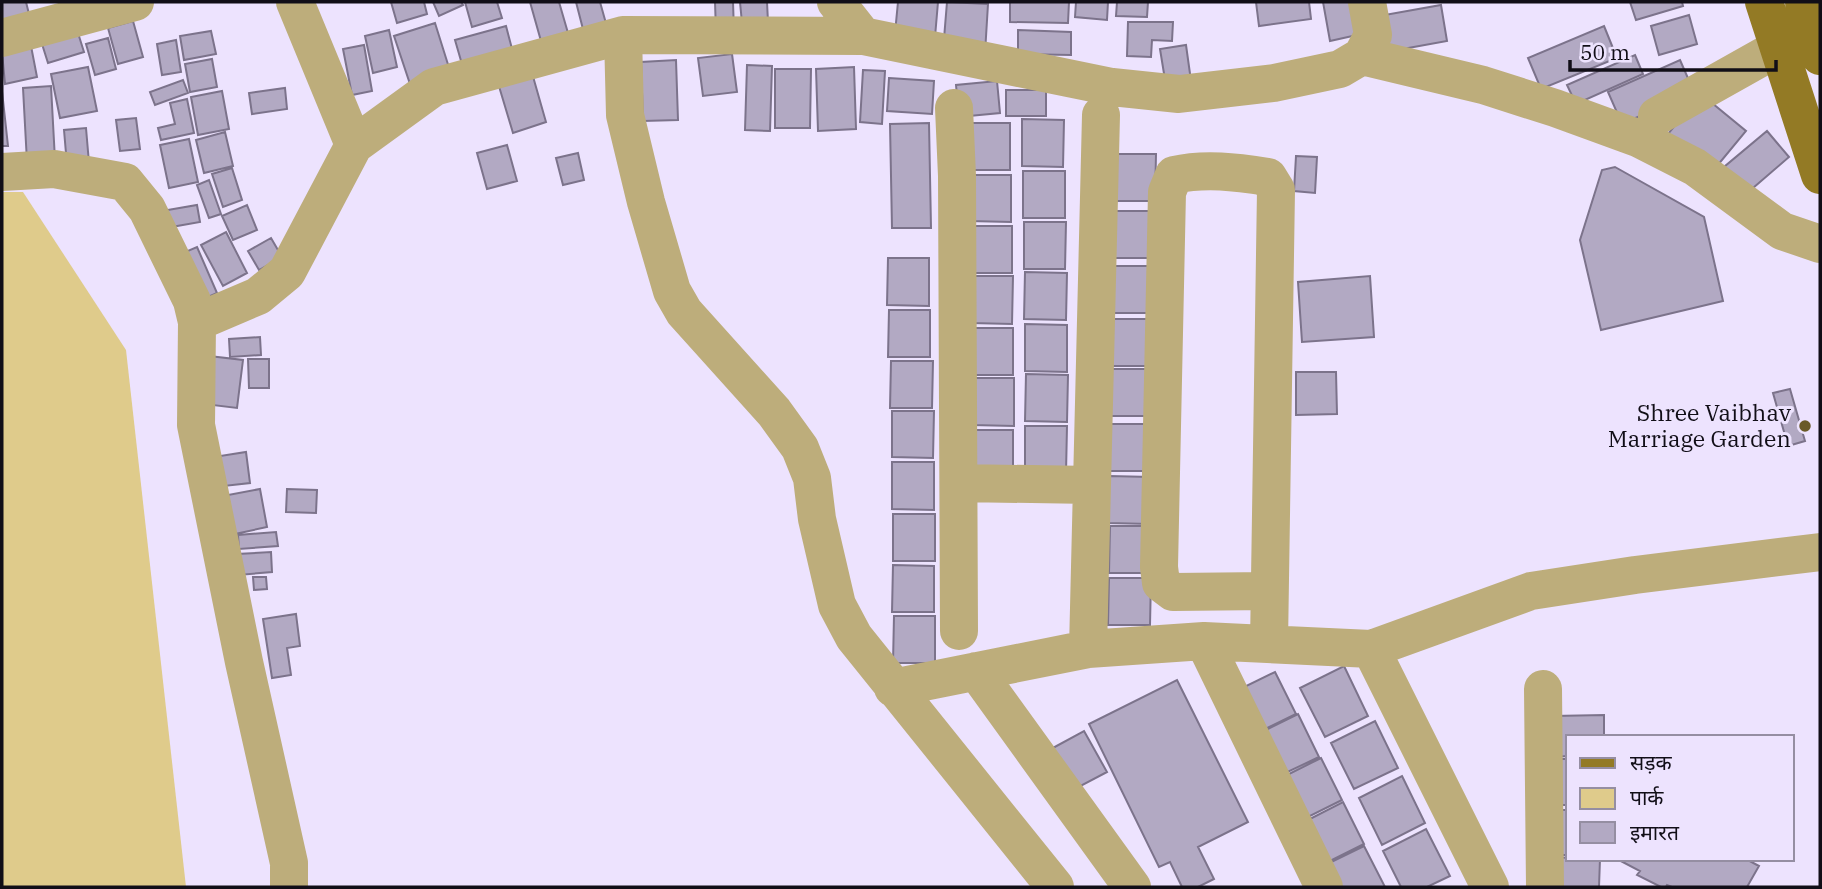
<svg xmlns="http://www.w3.org/2000/svg" width="1822" height="889" font-family="'IBM Plex Serif','Noto Sans Devanagari',serif">
	<rect width="100%" height="100%" fill="#ede3fe"/>
	<path fill="#dfcb8b" d="M 2,192 L 23,192 L 126,350 L 186,887 L 2,887 Z"/>
	<path fill="#b2a9c3" stroke="#7c738b" stroke-width="2" d="M 2,2 L 26,2 L 29,14 L 2,22 Z
		M 391,2 L 424,2 L 427,14 L 397,23 Z
		M 433,2 L 461,2 L 463,5 L 439,16 Z
		M 465,2 L 497,2 L 502,18 L 472,27 Z
		M 530,2 L 559,2 L 568,33 L 541,41 Z
		M 576,2 L 600,2 L 607,27 L 584,33 Z
		M 715,2 L 733,2 L 734,32 L 716,32 Z
		M 740,2 L 767,2 L 768,22 L 742,23 Z
		M 898,2 L 938,2 L 935,37 L 895,33 Z
		M 947,2 L 988,4 L 985,53 L 943,51 Z
		M 1010,2 L 1069,2 L 1068,23 L 1010,22 Z
		M 1076,2 L 1108,2 L 1107,20 L 1075,17 Z
		M 1117,2 L 1148,2 L 1147,17 L 1116,16 Z
		M 1256,2 L 1309,2 L 1311,19 L 1259,26 Z
		M 1323,2 L 1360,2 L 1366,33 L 1330,41 Z
		M 1630,2 L 1682,2 L 1683,6 L 1636,20 Z
		M 1441,5 L 1447,41 L 1386,52 L 1379,16 Z
		M 1689,15 L 1697,44 L 1659,55 L 1651,26 Z
		M 133,21 L 143,57 L 118,64 L 108,28 Z
		M 1128,22 L 1173,22 L 1172,41 L 1152,40 L 1151,57 L 1127,56 Z
		M 435,23 L 451,74 L 411,87 L 394,36 Z
		M 506,26 L 516,64 L 466,78 L 455,40 Z
		M 1604,26 L 1617,58 L 1541,89 L 1528,58 Z
		M 389,30 L 397,67 L 373,73 L 365,36 Z
		M 1018,30 L 1071,32 L 1071,55 L 1018,54 Z
		M 211,31 L 216,54 L 184,60 L 180,36 Z
		M 78,33 L 84,52 L 48,63 L 42,44 Z
		M 108,38 L 116,69 L 95,75 L 86,44 Z
		M 176,40 L 181,72 L 162,75 L 157,44 Z
		M 364,45 L 372,91 L 352,95 L 343,49 Z
		M 1186,45 L 1192,88 L 1167,92 L 1160,49 Z
		M 31,46 L 37,77 L 5,84 L 2,52 Z
		M 732,54 L 737,92 L 703,96 L 698,58 Z
		M 1635,55 L 1643,74 L 1576,104 L 1567,85 Z
		M 212,59 L 217,87 L 190,92 L 185,64 Z
		M 676,60 L 678,120 L 643,121 L 641,62 Z
		M 1680,60 L 1694,92 L 1622,124 L 1608,92 Z
		M 747,65 L 772,66 L 770,131 L 745,130 Z
		M 88,67 L 97,111 L 60,118 L 51,74 Z
		M 854,67 L 856,129 L 818,131 L 816,69 Z
		M 775,69 L 811,69 L 810,128 L 775,128 Z
		M 863,70 L 885,71 L 882,124 L 860,122 Z
		M 532,73 L 546,122 L 513,133 L 498,83 Z
		M 889,78 L 934,81 L 932,114 L 887,111 Z
		M 183,80 L 188,93 L 155,105 L 150,92 Z
		M 997,81 L 1000,113 L 959,117 L 956,85 Z
		M 51,86 L 55,160 L 27,162 L 23,88 Z
		M 285,88 L 287,109 L 252,114 L 249,93 Z
		M 1006,90 L 1046,90 L 1046,116 L 1006,116 Z
		M 2,91 L 8,146 L 2,146 Z
		M 222,91 L 229,129 L 198,135 L 191,97 Z
		M 1701,94 L 1746,131 L 1712,172 L 1667,135 Z
		M 187,99 L 194,133 L 161,140 L 158,128 L 175,124 L 170,103 Z
		M 136,118 L 140,149 L 120,151 L 116,120 Z
		M 1022,119 L 1064,120 L 1063,167 L 1022,166 Z
		M 929,123 L 931,228 L 892,228 L 890,124 Z
		M 969,123 L 1010,123 L 1010,170 L 968,170 Z
		M 86,128 L 89,163 L 67,165 L 64,130 Z
		M 1767,131 L 1789,157 L 1746,194 L 1724,167 Z
		M 225,132 L 233,166 L 204,173 L 196,140 Z
		M 189,139 L 198,182 L 169,188 L 160,145 Z
		M 507,145 L 517,181 L 487,189 L 477,153 Z
		M 578,153 L 584,180 L 563,185 L 556,158 Z
		M 1115,154 L 1156,154 L 1155,201 L 1114,201 Z
		M 1296,156 L 1317,157 L 1315,193 L 1294,191 Z
		M 1615,167 L 1704,217 L 1723,301 L 1601,330 L 1580,240 L 1602,170 Z
		M 232,168 L 242,200 L 223,207 L 212,174 Z
		M 1023,171 L 1065,171 L 1065,218 L 1023,218 Z
		M 970,175 L 1011,175 L 1011,222 L 969,221 Z
		M 209,180 L 221,214 L 209,218 L 197,185 Z
		M 197,205 L 200,222 L 160,229 L 156,212 Z
		M 247,205 L 257,230 L 233,240 L 222,216 Z
		M 1112,211 L 1153,211 L 1153,258 L 1111,258 Z
		M 1024,222 L 1066,222 L 1065,269 L 1024,269 Z
		M 970,226 L 1012,226 L 1012,273 L 970,273 Z
		M 226,232 L 247,273 L 223,286 L 201,245 Z
		M 271,238 L 282,257 L 259,270 L 248,251 Z
		M 197,247 L 217,293 L 197,302 L 176,256 Z
		M 888,258 L 929,258 L 929,306 L 887,305 Z
		M 1108,266 L 1150,266 L 1149,313 L 1107,313 Z
		M 1025,272 L 1067,273 L 1066,320 L 1024,319 Z
		M 971,276 L 1013,276 L 1012,324 L 971,323 Z
		M 1370,276 L 1374,337 L 1302,342 L 1298,282 Z
		M 889,310 L 930,310 L 930,357 L 888,357 Z
		M 1107,319 L 1148,319 L 1148,366 L 1106,366 Z
		M 1025,324 L 1067,325 L 1067,372 L 1025,371 Z
		M 972,328 L 1013,328 L 1013,375 L 971,375 Z
		M 260,337 L 261,355 L 230,357 L 229,339 Z
		M 209,356 L 243,360 L 237,408 L 204,404 Z
		M 248,359 L 269,359 L 269,388 L 249,388 Z
		M 891,361 L 933,361 L 932,408 L 890,408 Z
		M 1108,369 L 1150,369 L 1149,416 L 1107,416 Z
		M 1296,372 L 1336,372 L 1337,414 L 1296,415 Z
		M 1026,374 L 1068,375 L 1067,422 L 1025,421 Z
		M 972,378 L 1014,378 L 1014,426 L 972,425 Z
		M 1790,389 L 1805,441 L 1788,446 L 1773,393 Z
		M 892,411 L 934,411 L 933,458 L 892,457 Z
		M 1109,424 L 1150,424 L 1150,471 L 1108,471 Z
		M 1025,426 L 1067,426 L 1066,473 L 1025,473 Z
		M 972,430 L 1013,430 L 1013,477 L 971,477 Z
		M 246,452 L 250,483 L 224,486 L 220,456 Z
		M 892,462 L 934,462 L 934,510 L 892,509 Z
		M 1109,476 L 1151,477 L 1150,524 L 1108,523 Z
		M 260,489 L 267,527 L 235,534 L 228,495 Z
		M 287,489 L 317,490 L 316,513 L 286,512 Z
		M 893,514 L 935,514 L 935,561 L 893,561 Z
		M 1110,526 L 1151,526 L 1151,573 L 1109,573 Z
		M 276,532 L 278,546 L 239,549 L 238,535 Z
		M 271,552 L 272,572 L 238,575 L 237,554 Z
		M 893,565 L 934,566 L 934,612 L 892,612 Z
		M 253,577 L 266,577 L 267,589 L 254,590 Z
		M 1109,578 L 1151,578 L 1150,625 L 1108,625 Z
		M 296,614 L 300,646 L 287,648 L 291,675 L 272,678 L 263,619 Z
		M 894,616 L 935,616 L 935,663 L 893,663 Z
		M 1344,666 L 1368,716 L 1325,737 L 1300,688 Z
		M 1275,672 L 1296,714 L 1255,734 L 1234,692 Z
		M 1177,680 L 1248,822 L 1198,847 L 1214,879 L 1198,887 L 1182,887 L 1170,862 L 1159,867 L 1089,724 Z
		M 1298,714 L 1319,757 L 1277,777 L 1256,735 Z
		M 1604,715 L 1604,737 L 1568,737 L 1568,756 L 1554,757 L 1553,716 Z
		M 1375,721 L 1398,768 L 1354,789 L 1331,743 Z
		M 1084,731 L 1107,772 L 1073,790 L 1051,749 Z
		M 1321,758 L 1342,800 L 1300,821 L 1279,779 Z
		M 1551,759 L 1568,759 L 1568,805 L 1551,805 Z
		M 1402,776 L 1425,823 L 1382,845 L 1359,798 Z
		M 1343,802 L 1364,844 L 1322,865 L 1302,823 Z
		M 1553,810 L 1568,810 L 1568,855 L 1552,855 Z
		M 1426,829 L 1450,876 L 1427,887 L 1401,887 L 1383,851 Z
		M 1364,846 L 1385,887 L 1333,887 L 1323,866 Z
		M 1549,857 L 1600,859 L 1599,887 L 1548,887 Z
		M 1617,859 L 1746,859 L 1759,866 L 1747,887 L 1672,887 L 1667,885 L 1666,887 L 1661,887 L 1637,875 L 1640,871 Z"/>
	<g fill="none" stroke-linecap="round" stroke-linejoin="round">
		<path stroke="#bdad7b" stroke-width="38" d="M 295,2 L 354,145
			M 836,2 L 863,36
			M 623,35 L 625,115 L 646,202 L 672,291 L 684,312 L 774,412 L 800,448 L 812,478 L 817,519 L 837,605 L 854,637 L 1055,887
			M 2,38 L 135,2
			M 1362,56 L 1483,85 L 1555,108 L 1640,139 L 1695,167 L 1782,231 L 1820,244
			M 954,108 L 957,176 L 959,631
			M 1657,116 L 1778,48
			M 2,172 L 54,169 L 125,182 L 147,209 L 192,301 L 197,322
			M 959,483 L 1092,485
			M 1268,591 L 1173,592 L 1161,583 L 1159,567 L 1167,192 L 1174,175 C 1205,168 1236,172 1268,177 L 1276,190 L 1269,644
			M 1204,641 L 1324,887
			M 1088,649 L 1101,115
			M 1371,649 L 1490,887
			M 976,671 L 1132,887
			M 893,688 L 1088,649 L 1204,641 L 1371,649 L 1531,591 L 1635,575 L 1820,552
			M 1543,689 L 1545,887
			M 289,887 L 289,863 L 244,662 L 196,425 L 197,322 L 258,296 L 287,272 L 354,145 L 434,87 L 623,35 L 863,36 L 1112,87 L 1179,94 L 1274,83 L 1340,69 L 1362,56 L 1373,35 L 1367,2"/>
		<path stroke="#937a25" stroke-width="38" d="M 1764,2 L 1820,175
			M 1804,2 L 1820,56"/>
	</g>
	<circle fill="#6a5a28" stroke="#ede3fe" stroke-width="2.5" cx="1805" cy="426" r="7"/>
	<g text-anchor="middle" stroke-width="6" stroke-linejoin="round" paint-order="stroke">
		<g font-size="23" fill="#110e17" stroke="#ede3fe" text-anchor="end">
			<text x="1791" y="421">Shree Vaibhav<tspan x="1791" dy="26">Marriage Garden</tspan></text>
		</g>
	</g>
	<rect width="1822" height="889" fill="none" stroke="#110e17" stroke-width="7"/>
	<rect x="1566" y="735" width="228" height="126" fill="#ede3fe" stroke="#958ea2" stroke-width="2"/>
	<rect x="1580" y="758" width="35" height="10" fill="#937a25" stroke="#958ea2" stroke-width="2"/>
	<text x="1630" y="770" font-size="21" fill="#110e17">सड़क</text>
	<rect x="1580" y="788" width="35" height="21" fill="#dfcb8b" stroke="#958ea2" stroke-width="2"/>
	<text x="1630" y="805" font-size="21" fill="#110e17">पार्क</text>
	<rect x="1580" y="822" width="35" height="21" fill="#b2a9c3" stroke="#958ea2" stroke-width="2"/>
	<text x="1630" y="840" font-size="21" fill="#110e17">इमारत</text>
	<path d="M1570 60v10h206v-10" fill="none" stroke="#110e17" stroke-width="3.5"/>
	<text x="1580" y="60" font-size="21" fill="#110e17" stroke="#ede3fe" stroke-width="5" paint-order="stroke">50 m</text>
</svg>
